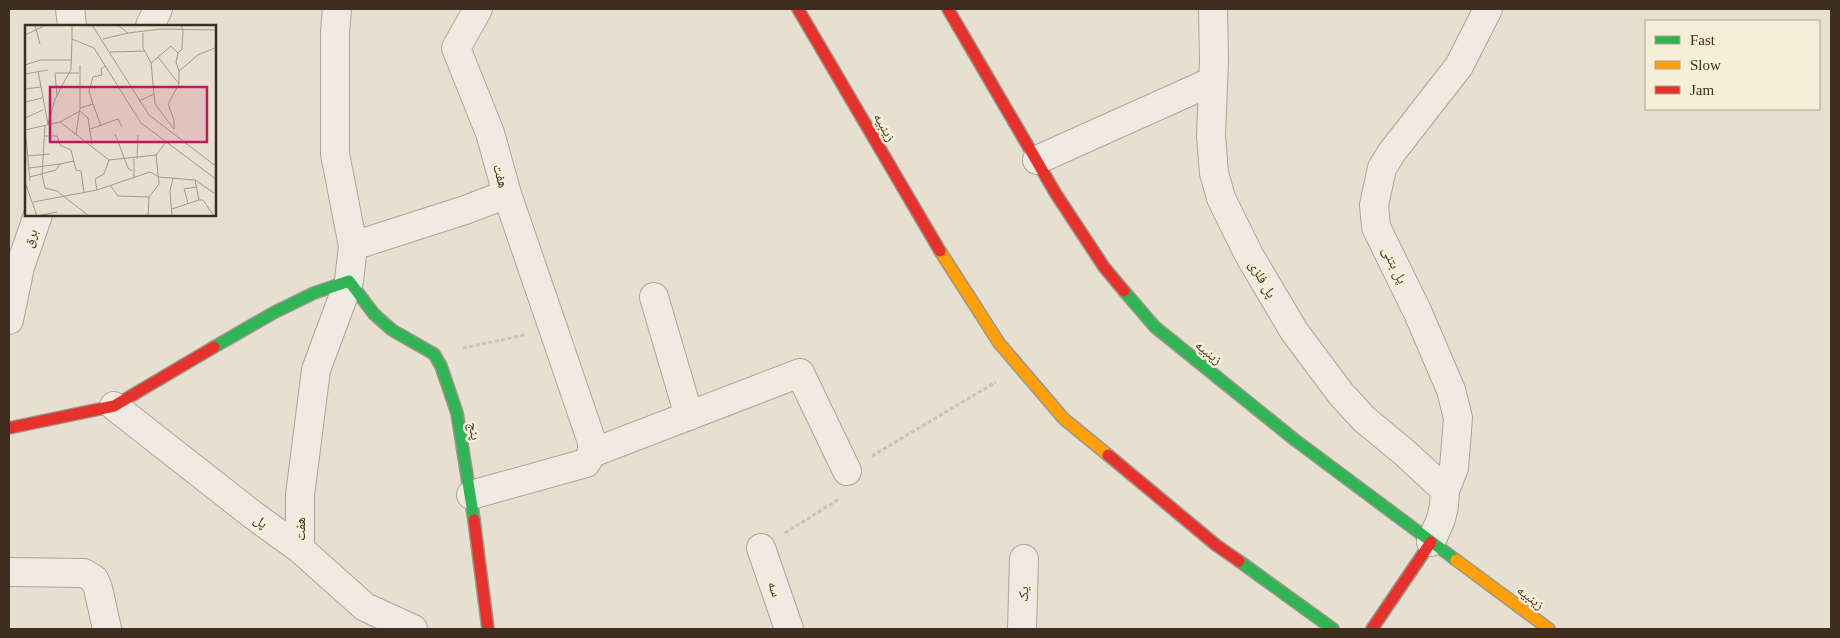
<svg xmlns="http://www.w3.org/2000/svg" width="1840" height="638" font-family="'Times New Roman','Noto Naskh Arabic',serif">
	<rect width="100%" height="100%" fill="#e7e0d1"/>
	<g fill="none" stroke-linecap="round" stroke-linejoin="round">
		<g stroke="#ada599" stroke-width="30">
			<path id="street" d="M 70,9 L 72,26
				M 337,9 L 335,32 L 335,154 L 353,246
				M 1213,9 L 1214,60 L 1211,136 L 1214,173 L 1221,198 L 1249,255 L 1294,331 L 1341,394 L 1364,419 L 1405,453 L 1445,490
				M 150,26 L 158,9
				M 1037,160 L 1213,81
				M 507,194 L 592,442 L 592,453
				M 654,297 L 689,416
				M 9,320 L 20,267 L 38,215
				M 114,406 L 253,515 L 300,549 L 365,607 L 413,629
				M 471,495 L 586,463 L 592,453 L 800,373 L 847,471
				M 1431,542 L 1441,519 L 1444,506 L 1445,490 L 1454,468 L 1458,418 L 1451,390 L 1418,313 L 1376,227 L 1374,205 L 1382,168 L 1392,152 L 1459,66 L 1488,9
				M 761,548 L 789,629
				M 300,549 L 300,495 L 316,370 L 349,281 L 353,246 L 465,210 L 507,194 L 490,133 L 456,48 L 478,9
				M 9,572 L 84,573 L 94,579 L 98,588 L 107,629
				M 1022,629 L 1024,559"/>
		</g>
		<g stroke="#9c958a" stroke-width="14">
			<path id="fast" d="M 1124,291 L 1155,327 L 1295,440 L 1456,560
				M 214,347 L 275,312 L 314,293 L 349,281 L 374,314 L 392,330 L 434,354 L 441,366 L 457,413 L 474,520
				M 1239,561 L 1333,629"/>
		</g>
		<g stroke="#9c958a" stroke-width="14">
			<path id="slow" d="M 940,251 L 999,343 L 1064,419 L 1108,455
				M 1456,560 L 1549,629"/>
		</g>
		<g stroke="#9c958a" stroke-width="14">
			<path id="jam" d="M 798,9 L 940,251
				M 948,9 L 1056,194 L 1104,267 L 1124,291
				M 9,428 L 114,406 L 214,347
				M 1108,455 L 1216,545 L 1239,561
				M 474,520 L 488,629
				M 1372,629 L 1431,542"/>
		</g>
		<path stroke="#c8c2b9" stroke-width="3" stroke-dasharray="4 2.5" stroke-linecap="butt" d="M 463,348 L 525,335
			M 872,456 L 996,382
			M 785,533 L 839,499"/>
		<use href="#street" stroke="#efebe3" stroke-width="28"/>
		<use href="#fast" stroke="#30b455" stroke-width="11"/>
		<use href="#slow" stroke="#ff9f0a" stroke-width="11"/>
		<use href="#jam" stroke="#e5322d" stroke-width="11"/>
	</g>
	<g text-anchor="middle" stroke-width="5" stroke-linejoin="round" paint-order="stroke">
		<g font-size="14" fill="#3d2e20" stroke="#f7eed8">
			<text transform="translate(885 127) rotate(60)" y="5">زینبیه</text>
			<text transform="translate(501 176) rotate(75)" y="5">هفت</text>
			<text transform="translate(30 238) rotate(-71)" y="5">برق</text>
			<text transform="translate(1395 265) rotate(64)" y="5">پل بتنی</text>
			<text transform="translate(1263 279) rotate(60)" y="5">پل فلزی</text>
			<text transform="translate(1209 352) rotate(39)" y="5">زینبیه</text>
			<text transform="translate(475 431) rotate(80)" y="5">پنج</text>
			<text transform="translate(261 521) rotate(36)" y="5">پل</text>
			<text transform="translate(300 529) rotate(-90)" y="5">هفت</text>
			<text transform="translate(775 589) rotate(71)" y="5">سه</text>
			<text transform="translate(1023 594) rotate(-88)" y="5">یک</text>
			<text transform="translate(1531 597) rotate(37)" y="5">زینبیه</text>
		</g>
	</g>
	<g transform="translate(25 25)">
		<rect width="191" height="191" fill="#e7e0d1"/>
		<path fill="none" stroke="#a3998a" stroke-width="1" d="M 10,0 L 15,19M 47,0 L 47,14 L 69,23 L 116,98 L 192,155M 67,0 L 124,90 L 192,142M 93,0 L 103,8 L 136,4 L 192,5M 118,8 L 118,23 L 126,38M 0,10 L 21,0M 78,14 L 103,8M 85,27 L 120,26M 153,28 L 157,24 L 158,4 L 155,0M 133,32 L 154,59M 0,40 L 15,35 L 46,35M 13,46 L 23,99M 0,49 L 23,45M 0,64 L 16,62M 32,71 L 30,48 L 54,48M 114,76 L 129,69M 0,77 L 17,73M 68,79 L 76,101M 55,83 L 55,40M 0,93 L 18,85M 35,97 L 84,135 L 131,130 L 141,117M 23,99 L 30,74 L 46,44 L 47,14M 20,100 L 17,150 L 20,163 L 32,166 L 64,191M 0,103 L 5,156M 65,104 L 93,94 L 97,102M 149,104 L 130,79 L 126,38 L 146,21 L 153,28 L 151,37 L 154,46M 149,104 L 149,95 L 143,79 L 154,59 L 154,46 L 173,30 L 192,22M 0,105 L 35,97 L 55,86 L 63,93 L 67,120M 51,109 L 55,83 L 68,79 L 64,66 L 68,52 L 77,50 L 76,44 L 80,41M 90,109 L 103,143 L 107,146M 20,111 L 32,111 L 35,120 L 46,125 L 51,145 L 56,146 L 59,167M 3,131 L 25,129M 109,134 L 109,152M 112,134 L 113,110M 4,143 L 35,139M 5,152 L 31,145 L 35,139 L 49,136M 134,152 L 170,155 L 174,175 L 178,175 L 189,191M 170,155 L 189,168M 1,160 L 12,191 L 32,187M 85,160 L 93,171 L 124,172M 72,165 L 70,154 L 79,149 L 84,135M 8,177 L 72,165 L 125,147 L 134,152M 163,178 L 159,164 L 171,162M 147,184 L 174,175M 123,191 L 124,172 L 134,159 L 131,130M 147,191 L 145,166 L 148,153"/>
		<path fill="#c2185b" fill-opacity="0.15" stroke="#c2185b" stroke-width="2.5" d="M 25,62 L 182,62 L 182,117 L 25,117 Z"/>
		<rect width="191" height="191" fill="none" stroke="#3d2e20" stroke-width="2.5"/>
	</g>
	<rect width="1840" height="638" fill="none" stroke="#3d2e20" stroke-width="20"/>
	<rect x="1645" y="20" width="175" height="90" fill="#f7eed8" stroke="#ada18e"/>
	<rect x="1655" y="36" width="25" height="8" fill="#30b455" stroke="#ada18e"/>
	<text x="1690" y="45" font-size="15" fill="#3d2e20">Fast</text>
	<rect x="1655" y="61" width="25" height="8" fill="#ff9f0a" stroke="#ada18e"/>
	<text x="1690" y="70" font-size="15" fill="#3d2e20">Slow</text>
	<rect x="1655" y="86" width="25" height="8" fill="#e5322d" stroke="#ada18e"/>
	<text x="1690" y="95" font-size="15" fill="#3d2e20">Jam</text>
</svg>
